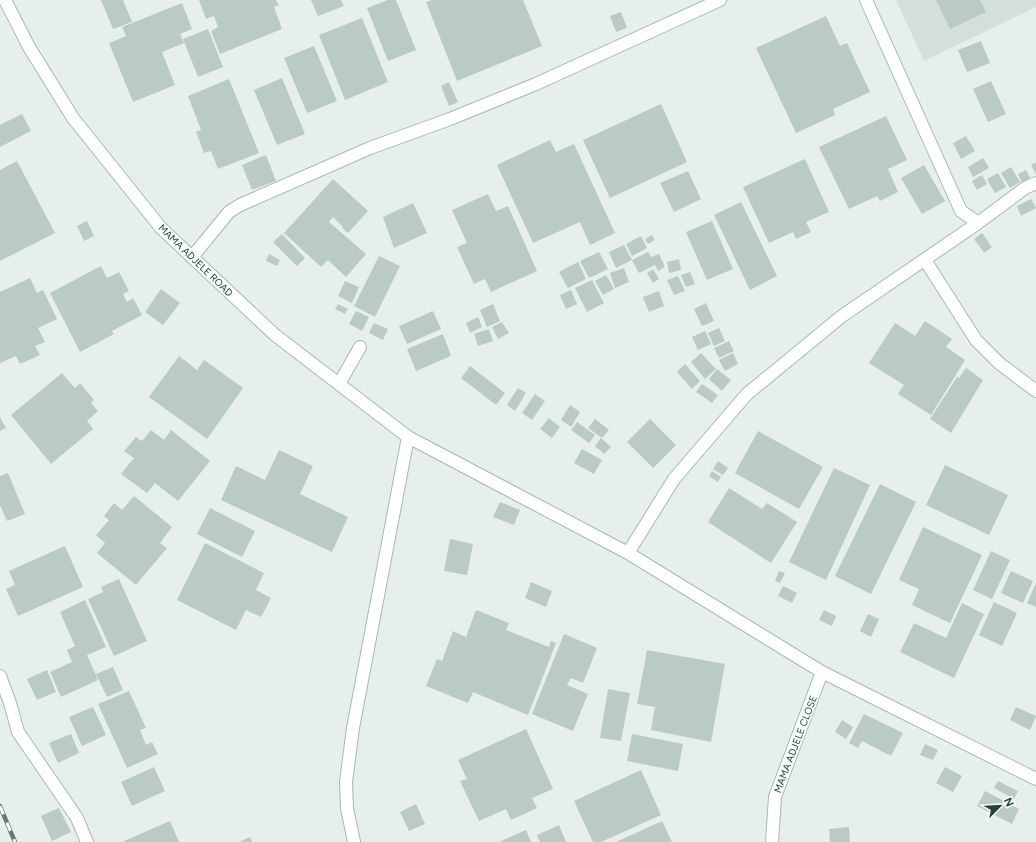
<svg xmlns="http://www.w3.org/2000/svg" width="1036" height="842" font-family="Figtree,sans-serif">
	<rect width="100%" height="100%" fill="#e6efeb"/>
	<path fill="#d4dfda" d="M 896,0 L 1036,0 L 1036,7 L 924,61 Z"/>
	<path fill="#bbcac4" d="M 101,0 L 123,0 L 132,22 L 113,29 Z
		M 199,0 L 276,0 L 279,5 L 274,7 L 282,29 L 220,54 L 211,31 L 218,27 L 214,16 L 206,19 Z
		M 311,0 L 341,0 L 344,6 L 318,16 Z
		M 388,0 L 396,0 L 416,50 L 388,61 L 367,8 Z
		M 432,0 L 523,0 L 542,46 L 457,81 L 426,2 Z
		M 936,0 L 980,0 L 986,12 L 950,29 Z
		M 182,3 L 192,29 L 180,34 L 184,43 L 162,52 L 175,85 L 133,102 L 109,43 L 126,36 L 122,27 Z
		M 621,12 L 627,28 L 616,32 L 610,16 Z
		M 826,16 L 840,46 L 847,43 L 870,92 L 833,109 L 835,115 L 796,133 L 756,48 Z
		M 362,18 L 388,82 L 345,100 L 319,35 Z
		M 208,29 L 223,67 L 198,77 L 183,39 Z
		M 981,41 L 990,63 L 967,72 L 958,50 Z
		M 314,46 L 337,101 L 307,113 L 284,58 Z
		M 282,78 L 305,134 L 277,145 L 254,90 Z
		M 229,79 L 259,153 L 218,169 L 211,151 L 204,153 L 196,132 L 201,130 L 188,96 Z
		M 991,81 L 1006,114 L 988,122 L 973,89 Z
		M 449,82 L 458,102 L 449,106 L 441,86 Z
		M 661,104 L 687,162 L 610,198 L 583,140 Z
		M 22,114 L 31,131 L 0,147 L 0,125 Z
		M 886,116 L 907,160 L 888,169 L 898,192 L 880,201 L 877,196 L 849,209 L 819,147 Z
		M 966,136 L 975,151 L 961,159 L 953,143 Z
		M 550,140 L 556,152 L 574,144 L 615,233 L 590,245 L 580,222 L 533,243 L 497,165 Z
		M 266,155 L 276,181 L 252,190 L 242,165 Z
		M 983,158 L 989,168 L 973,177 L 968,167 Z
		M 805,159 L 829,212 L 806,222 L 811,232 L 796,239 L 793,232 L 769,243 L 743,187 Z
		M 17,161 L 55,233 L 0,261 L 0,170 Z
		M 1036,162 L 1036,174 L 1031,165 Z
		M 924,165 L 945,201 L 922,214 L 901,178 Z
		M 1011,167 L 1020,182 L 1010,188 L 1001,173 Z
		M 1026,170 L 1030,178 L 1022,183 L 1018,174 Z
		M 688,171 L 701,199 L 674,212 L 660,183 Z
		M 998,173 L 1006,187 L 995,193 L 987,179 Z
		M 982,175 L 987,184 L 977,190 L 972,181 Z
		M 333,179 L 368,211 L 348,233 L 342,228 L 343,227 L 333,217 L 329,222 L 366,254 L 346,277 L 328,260 L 321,267 L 284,233 Z
		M 488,194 L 496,211 L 508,206 L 537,271 L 491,292 L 485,279 L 474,284 L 457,247 L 467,243 L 452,210 Z
		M 1031,199 L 1036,208 L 1021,216 L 1017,206 Z
		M 741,202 L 777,276 L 750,290 L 714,215 Z
		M 413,203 L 427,233 L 394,248 L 383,217 Z
		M 87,221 L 94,236 L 84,241 L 77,226 Z
		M 712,221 L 733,269 L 707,280 L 686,232 Z
		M 982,233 L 992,247 L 984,253 L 974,239 Z
		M 282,234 L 305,258 L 297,266 L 273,242 Z
		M 652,235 L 655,240 L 648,244 L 645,239 Z
		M 641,236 L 647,248 L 632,256 L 626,244 Z
		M 624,245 L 632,260 L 616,268 L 609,252 Z
		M 599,252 L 608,269 L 589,278 L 580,261 Z
		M 648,252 L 651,257 L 659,254 L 665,267 L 658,271 L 655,265 L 639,273 L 632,260 Z
		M 269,254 L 280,260 L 277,266 L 266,261 Z
		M 379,256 L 400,266 L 375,317 L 354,306 Z
		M 679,259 L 681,270 L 669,273 L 667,262 Z
		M 578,262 L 586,279 L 568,288 L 559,272 Z
		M 101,266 L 107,278 L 119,272 L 129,291 L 123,294 L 127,302 L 133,298 L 142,315 L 112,331 L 114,334 L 80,352 L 50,293 Z
		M 624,268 L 629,282 L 615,288 L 610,273 Z
		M 653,269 L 659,279 L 653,283 L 647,273 Z
		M 690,272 L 695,284 L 686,287 L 681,275 Z
		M 606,275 L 614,289 L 603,295 L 595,281 Z
		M 678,276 L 685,291 L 674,295 L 667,280 Z
		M 30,278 L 37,293 L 43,290 L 57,319 L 38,328 L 45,342 L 35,346 L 40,355 L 20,364 L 16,356 L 0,363 L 0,292 Z
		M 592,280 L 604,303 L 587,312 L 575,288 Z
		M 345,281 L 359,287 L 352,303 L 338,296 Z
		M 161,289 L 180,303 L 163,325 L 145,312 Z
		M 571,290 L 577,304 L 566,309 L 560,295 Z
		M 659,291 L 664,306 L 649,312 L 643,297 Z
		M 706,303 L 714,321 L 702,326 L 694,309 Z
		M 338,304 L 348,309 L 345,314 L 335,309 Z
		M 493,304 L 500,321 L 487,327 L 480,310 Z
		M 356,311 L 369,317 L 362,331 L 349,324 Z
		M 433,311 L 441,329 L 407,344 L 399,326 Z
		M 478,317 L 482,327 L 470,333 L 466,323 Z
		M 925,321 L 952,339 L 946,347 L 965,360 L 931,415 L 898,394 L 904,385 L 869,363 L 895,323 L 915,336 Z
		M 502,322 L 509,333 L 498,339 L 492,327 Z
		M 374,323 L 388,329 L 383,340 L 369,333 Z
		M 719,328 L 725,341 L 714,346 L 708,333 Z
		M 489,329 L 493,341 L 478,346 L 474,334 Z
		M 705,331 L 711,344 L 698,350 L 692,337 Z
		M 443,334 L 451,356 L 416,371 L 407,349 Z
		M 729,341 L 734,351 L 719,358 L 714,348 Z
		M 701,353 L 716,369 L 705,379 L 691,362 Z
		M 733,353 L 738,364 L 725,371 L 719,360 Z
		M 179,356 L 197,370 L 204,360 L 243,388 L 207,439 L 149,397 Z
		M 685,364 L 700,381 L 692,389 L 677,372 Z
		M 470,366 L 505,393 L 496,405 L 461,378 Z
		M 966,368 L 983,380 L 951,433 L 930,419 L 957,377 L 959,378 Z
		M 717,369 L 731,380 L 722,391 L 709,379 Z
		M 62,373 L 75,388 L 80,383 L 94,400 L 91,403 L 98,411 L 87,421 L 93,429 L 51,464 L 11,415 Z
		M 702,384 L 718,395 L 712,403 L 696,392 Z
		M 518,388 L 526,393 L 515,411 L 507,405 Z
		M 535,394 L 545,401 L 532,420 L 522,413 Z
		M 570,405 L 580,412 L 571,427 L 561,420 Z
		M 0,417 L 6,428 L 0,431 Z
		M 549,418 L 560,427 L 552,438 L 540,429 Z
		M 595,419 L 609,430 L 602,438 L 588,428 Z
		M 650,419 L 676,445 L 653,468 L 627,442 Z
		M 577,422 L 595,435 L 589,443 L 571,430 Z
		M 151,430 L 164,440 L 171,430 L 210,461 L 178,501 L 155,483 L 147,493 L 121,474 L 134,458 L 124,451 L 136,437 L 142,441 Z
		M 758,431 L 823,467 L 799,509 L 735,473 Z
		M 601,438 L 611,447 L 604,454 L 595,446 Z
		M 582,449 L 602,460 L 594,474 L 574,463 Z
		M 279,450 L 313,466 L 300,494 L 348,517 L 332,552 L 221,500 L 236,466 L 265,480 Z
		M 718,461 L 728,468 L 723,475 L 713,469 Z
		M 945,465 L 1008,495 L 989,535 L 926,505 Z
		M 834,468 L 870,485 L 826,580 L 789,562 Z
		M 712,471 L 721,477 L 718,482 L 709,476 Z
		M 8,473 L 25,514 L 7,521 L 0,505 L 0,476 Z
		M 880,484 L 916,502 L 871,594 L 835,576 Z
		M 729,488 L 762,509 L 767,503 L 797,522 L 771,563 L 708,522 Z
		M 134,496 L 172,527 L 160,543 L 167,548 L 136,585 L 97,553 L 105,543 L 96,535 L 109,520 L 104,516 L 114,503 L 122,510 Z
		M 500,502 L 520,510 L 514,525 L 493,517 Z
		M 210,508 L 255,531 L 242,557 L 197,534 Z
		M 923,527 L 982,555 L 950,623 L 912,605 L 919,589 L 899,580 Z
		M 450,539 L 473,544 L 467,575 L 444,571 Z
		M 205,543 L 264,573 L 256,590 L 271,598 L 261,617 L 246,610 L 236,630 L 177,600 Z
		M 65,546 L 83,587 L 18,616 L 6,589 L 15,585 L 9,571 Z
		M 991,551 L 1010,560 L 992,599 L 973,590 Z
		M 779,571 L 785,573 L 780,583 L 775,581 Z
		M 1011,571 L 1033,581 L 1023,603 L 1001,593 Z
		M 119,579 L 147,641 L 114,656 L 88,599 L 103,592 L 101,587 Z
		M 531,582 L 552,591 L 546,607 L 525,598 Z
		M 1036,583 L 1036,607 L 1027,603 Z
		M 783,586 L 797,593 L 792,603 L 778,596 Z
		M 85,600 L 106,647 L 87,655 L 98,680 L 61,697 L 50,672 L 72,662 L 67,650 L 75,646 L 60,612 Z
		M 994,602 L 1017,613 L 1002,646 L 979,635 Z
		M 962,603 L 984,614 L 954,678 L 900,652 L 914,623 L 946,638 Z
		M 476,610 L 509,623 L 506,630 L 549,647 L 551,641 L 556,643 L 528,715 L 473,692 L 468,703 L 426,686 L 437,659 L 442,661 L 453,631 L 466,637 Z
		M 824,610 L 836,616 L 832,626 L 819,620 Z
		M 868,614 L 879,619 L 871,637 L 860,631 Z
		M 564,634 L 597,648 L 583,683 L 571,678 L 567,685 L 588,694 L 573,731 L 532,714 Z
		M 647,650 L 725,664 L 711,742 L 651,730 L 655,707 L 637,704 Z
		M 113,667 L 123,690 L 107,697 L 96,674 Z
		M 47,670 L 56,692 L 37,700 L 27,679 Z
		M 608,689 L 630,693 L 621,741 L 600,738 Z
		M 129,691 L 146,728 L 140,730 L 146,745 L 152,742 L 158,754 L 127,768 L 98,704 Z
		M 93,707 L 106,735 L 82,746 L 69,717 Z
		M 1016,707 L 1036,716 L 1030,730 L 1010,720 Z
		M 864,714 L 903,733 L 891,756 L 862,741 L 858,748 L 849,743 Z
		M 842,720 L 853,727 L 846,739 L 835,732 Z
		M 526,729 L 553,789 L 532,798 L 537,808 L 511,820 L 506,809 L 479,821 L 460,781 L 467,779 L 458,760 Z
		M 71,734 L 79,753 L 58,763 L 49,743 Z
		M 632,734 L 683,744 L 678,771 L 627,761 Z
		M 925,744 L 938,750 L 933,760 L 920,755 Z
		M 154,767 L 165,791 L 132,806 L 121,782 Z
		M 945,767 L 962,776 L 953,792 L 936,783 Z
		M 641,770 L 661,815 L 601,842 L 593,842 L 574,801 Z
		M 998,781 L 1018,791 L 1014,799 L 994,788 Z
		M 985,791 L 1019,809 L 1012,824 L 977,806 Z
		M 416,804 L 425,824 L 409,831 L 400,812 Z
		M 59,808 L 71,832 L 52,841 L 41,816 Z
		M 170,821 L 179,842 L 122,842 Z
		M 662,821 L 672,842 L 616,842 Z
		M 559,825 L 566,842 L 540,842 L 537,835 Z
		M 849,827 L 850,842 L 830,842 L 829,829 Z
		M 526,830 L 531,842 L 499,842 Z
		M 250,837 L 252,842 L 239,842 Z"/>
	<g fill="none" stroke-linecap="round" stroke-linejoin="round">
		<g stroke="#a8b8b2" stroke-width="14">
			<path id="minor" d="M 5,0 L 29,47 L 73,118 L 161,228 L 275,335 L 408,437 L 628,553 L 822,672 L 1036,779
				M 978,223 L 1025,188 L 1036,183
				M 192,257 L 229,212 L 240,205 L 370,148 L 450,119 L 536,84 L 720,0
				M 925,260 L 976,340 L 999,363 L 1036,391
				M 339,384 L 360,347
				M 628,553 L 674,479 L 747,394 L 842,316 L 978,223 L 961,211 L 866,0
				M 0,676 L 10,703 L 18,732 L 77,818 L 87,842
				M 354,842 L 347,808 L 346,782 L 353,728 L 408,437
				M 772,842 L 775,797 L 822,672"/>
		</g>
		<use href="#minor" stroke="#fff" stroke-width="12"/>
		<g stroke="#5f7d75" stroke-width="4.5">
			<path id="rail" d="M 0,806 L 15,842"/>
		</g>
		<use href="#rail" stroke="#f7fbf9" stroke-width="3" stroke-dasharray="9" stroke-linecap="butt"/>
	</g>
	<g text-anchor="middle" stroke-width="3.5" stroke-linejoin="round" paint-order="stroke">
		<g font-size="10" fill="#24423a" stroke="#f7fbf9">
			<text transform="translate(196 260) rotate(44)" y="4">MAMA ADJELE ROAD</text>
			<text transform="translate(795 744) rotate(-69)" y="4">MAMA ADJELE CLOSE</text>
		</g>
	</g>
	<g transform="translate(1000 806) rotate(66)" stroke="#f7fbf9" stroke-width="3" paint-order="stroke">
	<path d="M0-3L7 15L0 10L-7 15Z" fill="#24423a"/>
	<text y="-6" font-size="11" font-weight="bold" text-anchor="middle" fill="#24423a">N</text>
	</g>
</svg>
